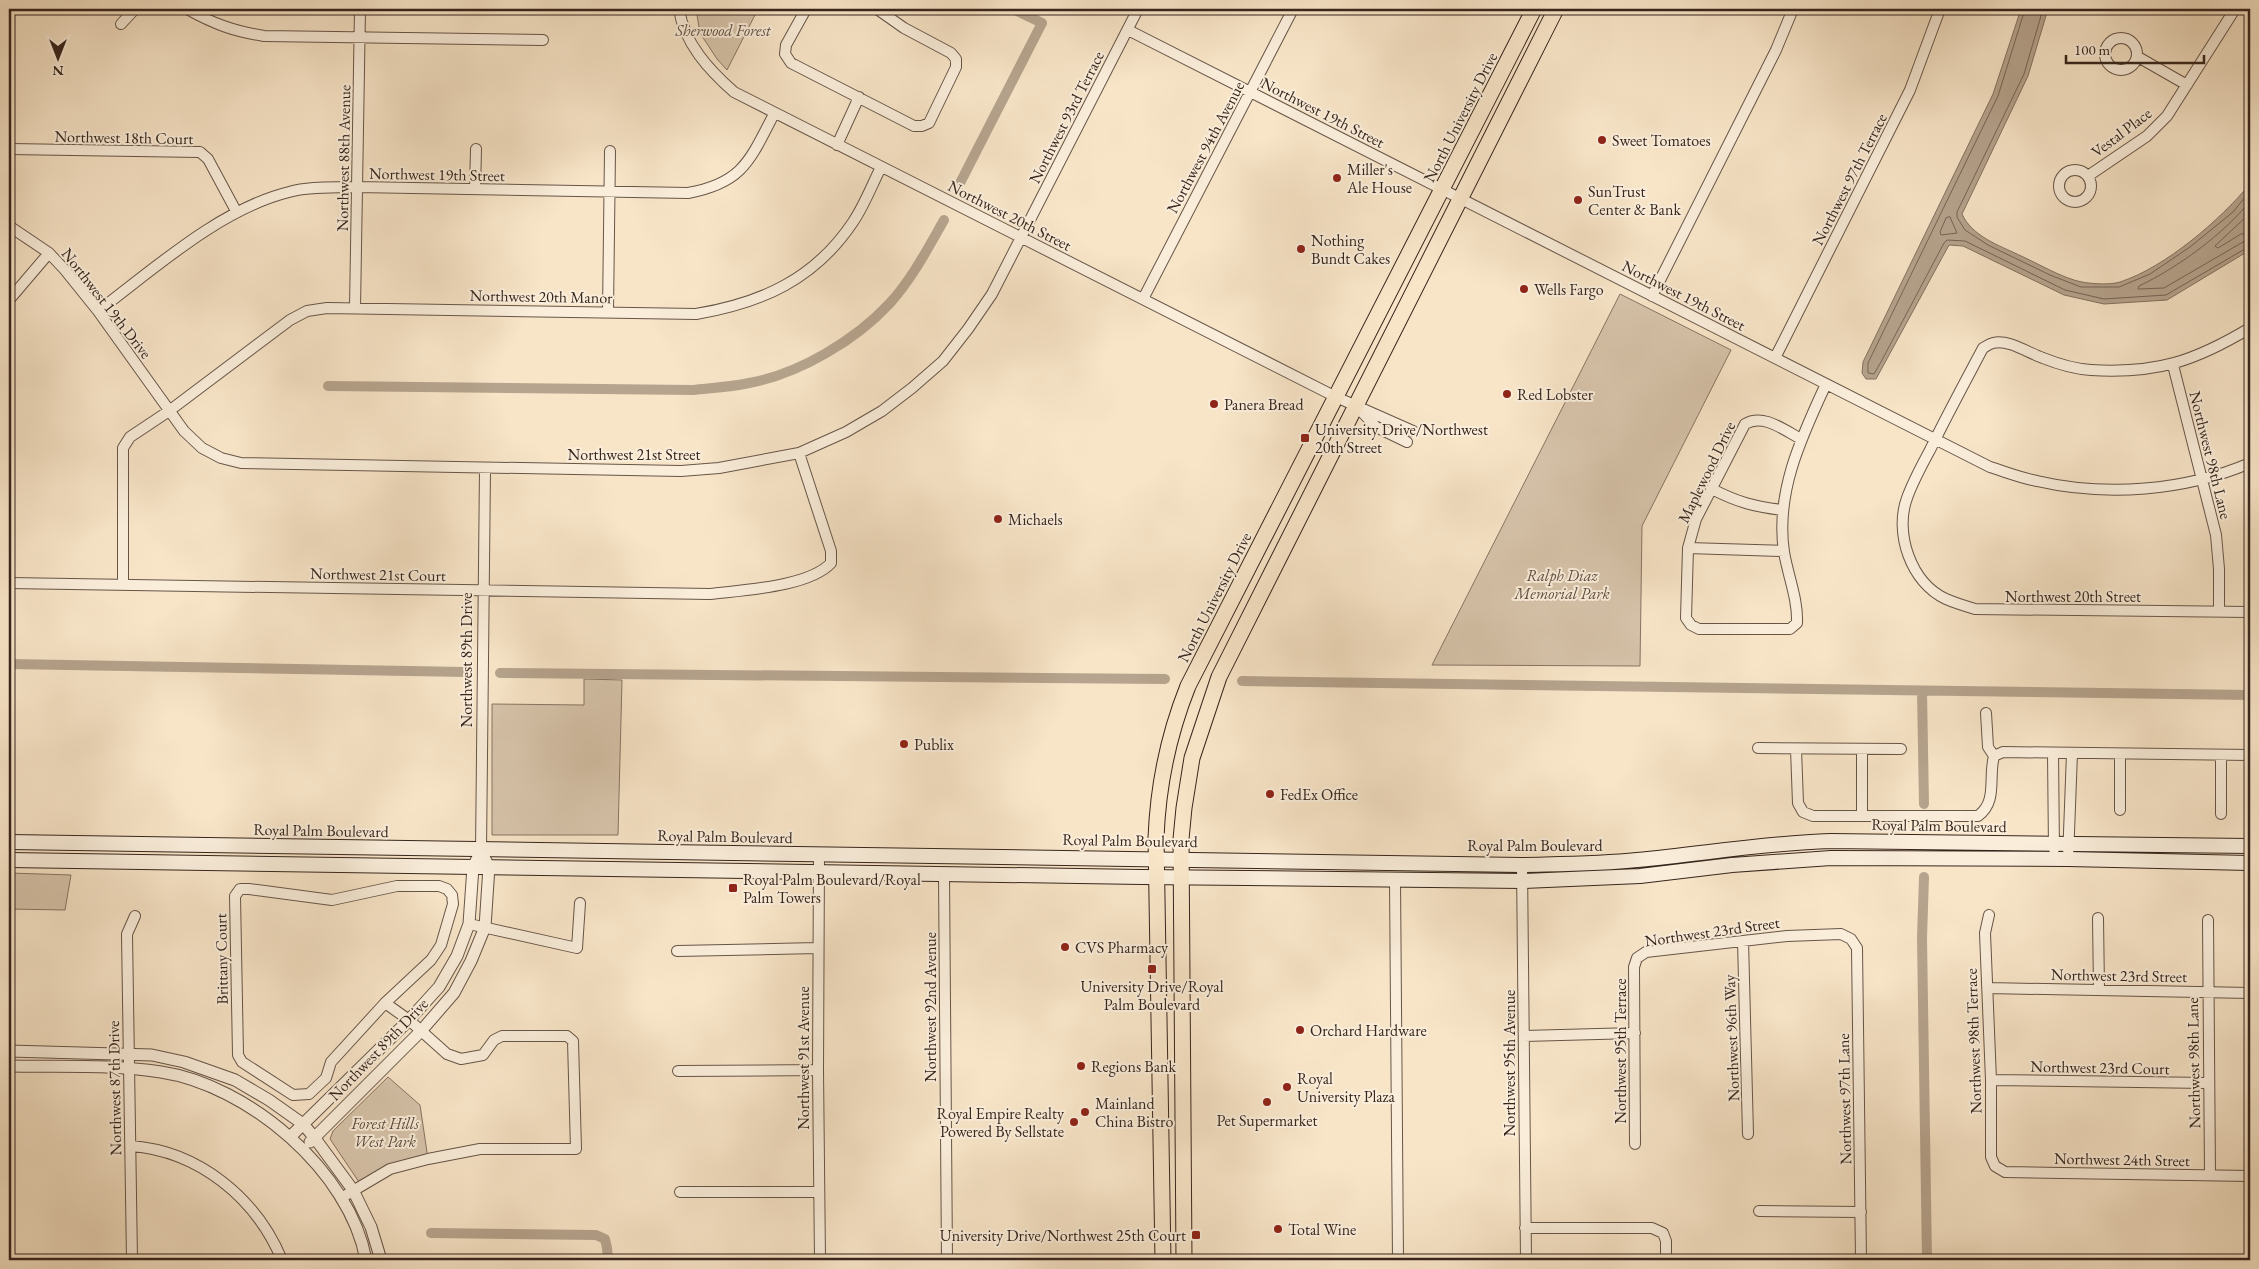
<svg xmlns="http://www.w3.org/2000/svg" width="2259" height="1269" font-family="'EB Garamond',serif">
	<rect width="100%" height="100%" fill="#f8e5c8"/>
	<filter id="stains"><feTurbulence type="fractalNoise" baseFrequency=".004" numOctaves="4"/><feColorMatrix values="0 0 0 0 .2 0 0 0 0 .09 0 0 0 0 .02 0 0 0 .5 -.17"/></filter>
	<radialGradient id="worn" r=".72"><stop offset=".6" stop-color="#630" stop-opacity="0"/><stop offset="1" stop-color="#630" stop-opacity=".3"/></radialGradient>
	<path fill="#d7c4ab" stroke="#877464" d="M 696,9 L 758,9 L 727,70 L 717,59 L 700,33 Z
		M 1620,294 L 1731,350 L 1642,526 L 1640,666 L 1432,665 Z
		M 584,679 L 622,680 L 618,835 L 492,835 L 492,704 L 584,705 Z
		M 9,873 L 71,875 L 65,910 L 9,909 Z
		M 388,1077 L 420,1105 L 428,1159 L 361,1185 L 330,1139 L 333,1131 Z"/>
	<path fill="#b6a48e" stroke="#837161" d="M 2021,9 L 2048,9 L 2028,76 L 1962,214 C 1972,236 1998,245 2019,255 C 2037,263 2064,279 2082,282 C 2092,284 2111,285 2120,282 C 2166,267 2220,220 2250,184 L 2250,250 L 2167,300 L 2104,304 L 2064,295 L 1963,246 L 1949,245 L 1876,379 L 1866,379 L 1862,373 L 1863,362 L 1993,94 Z"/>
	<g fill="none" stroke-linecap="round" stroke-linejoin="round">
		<path stroke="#766456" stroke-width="1" d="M 2025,9 L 1998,96 L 1868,363 L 1868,373 L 1874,374 L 1882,360 L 1944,243 L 1947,240 L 1965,241 L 2065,290 L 2104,299 L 2166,295 L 2250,246
			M 2043,9 L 2024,74 L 1957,212 L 1957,217 L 1965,230 L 1988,245 L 2050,275 L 2081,287 L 2119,287 L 2150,274 L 2190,247 L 2233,212 L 2250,191
			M 2250,201 C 2224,234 2177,268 2139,286 L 2138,289 L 2164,288 L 2243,242 L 2250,240
			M 2250,213 L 2215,246 L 2218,248 L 2241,234 L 2250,233
			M 1950,217 L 1957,233 L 1941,235 L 1940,232 L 1946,218 Z"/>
		<path stroke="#b6a48e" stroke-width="10" d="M 959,185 L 1042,23 L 1013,9
			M 328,386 L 693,390 C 711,388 731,387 749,383 C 799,374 856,340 890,303 C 912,279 928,248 944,220
			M 9,664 L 465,672
			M 500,673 L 1165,679
			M 1242,681 L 2250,695
			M 1922,691 L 1924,804
			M 1924,877 L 1922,938 L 1927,1260
			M 431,1233 L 596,1235 L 605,1239 L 607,1248 L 608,1260"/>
		<g stroke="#675548" stroke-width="12">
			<path id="minor" d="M 187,9 C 214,24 233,31 264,36 L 543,40
				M 679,9 C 684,43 709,70 734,92 L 1336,397 L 1413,431
				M 806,9 L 786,45 L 785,54 L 791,63 L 914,126 L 922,126 L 929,123 L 956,67 L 956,59 L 951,53 L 904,28 L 877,9
				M 121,24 L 135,9
				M 1128,30 L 1990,467 C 2006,472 2021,478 2037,481 C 2106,497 2185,491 2250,463
				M2105 54a16 16 0 1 1 32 0a16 16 0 1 1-32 0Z
				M 2138,57 L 2187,85
				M 837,145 L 859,97
				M 9,149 L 200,152 L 208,159 L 236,211
				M2059 186a16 16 0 1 1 32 0a16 16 0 1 1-32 0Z
				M 2088,176 L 2147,136 L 2167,116 L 2235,9
				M 475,189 L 476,149
				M 9,226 L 49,253 L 65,270 L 98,311 L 184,431 L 202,448 L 221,458 L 241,463 L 681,471 L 719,468 L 799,453 L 846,432 L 882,411 L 912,388 L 943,361 L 968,329 L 992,294 L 1138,9
				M 1652,296 L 1776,50 L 1793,9
				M 1143,299 L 1293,9
				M 9,300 L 49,253
				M 355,308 L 360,9
				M 98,311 C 154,269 220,209 289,192 C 311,186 335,188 357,187 L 688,193 C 743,183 750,160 774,114
				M 608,312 L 610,151
				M 2250,328 C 2195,361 2157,374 2091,370 C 2075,369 2058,364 2043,358 C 2028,353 2009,339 1993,343 C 1989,344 1985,347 1983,348 C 1965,382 1947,415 1930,450 C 1922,465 1913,481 1907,498 C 1894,533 1911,583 1946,599 C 1955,603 1965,606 1975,609 L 2250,612
				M 1775,358 L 1910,90 L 1940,9
				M 2173,365 L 2216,535 L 2219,569 L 2219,612
				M 1359,409 L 1376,427 L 1407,442
				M 1801,439 C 1784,430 1763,413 1745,424 L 1696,519 L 1688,548 L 1686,618 L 1691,625 L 1699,629 L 1790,629 L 1797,623 C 1798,599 1788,576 1784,552 C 1775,492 1802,436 1826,384
				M 1712,489 C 1737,502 1755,507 1783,510
				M 1688,548 L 1784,551
				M 9,583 L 710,594 C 742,590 809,587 831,563 L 831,551 L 799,453
				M 123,585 L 123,448 L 130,437 L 169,411 L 290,320 L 307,311 L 327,308 L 696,314 C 762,303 815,279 853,222 C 864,206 872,185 881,167
				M 1758,748 L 1901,749
				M 1796,749 L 1798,803 L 1803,812 L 1813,816 L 1978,816 C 1998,801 1988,778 1994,756 L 1988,747 L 1986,713
				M 1862,749 L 1862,815
				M 2053,753 L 2054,849
				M 2120,754 L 2120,810
				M 2221,755 L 2221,814
				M 1994,756 L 2003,752 L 2250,755
				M 481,851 L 485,469
				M 819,855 L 818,1070 L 820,1260
				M 2068,859 L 2072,753
				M 1522,865 L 1526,1260
				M 944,874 L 947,1260
				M 1395,880 L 1398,1260
				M 1989,915 L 1985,933 L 1991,1080 L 1991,1157 L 1995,1166 L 2005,1172 L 2250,1176
				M 2098,918 L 2099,990
				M 2208,920 L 2210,1175
				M 469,924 L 577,948 L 580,903
				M 1743,941 L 1748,1134
				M 677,951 L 818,948
				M 1988,988 L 2250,993
				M 9,997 L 9,1081
				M 1524,1036 L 1635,1033
				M 678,1071 L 818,1070
				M 1991,1080 L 2208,1083
				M 1635,1144 L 1634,967 L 1637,958 L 1646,952 L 1787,936 L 1841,934 L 1851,939 L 1857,948 L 1861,1260
				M 131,1146 C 199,1151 256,1198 282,1260
				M 680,1192 L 819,1192
				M 341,1198 L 390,1169 L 428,1159 L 480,1149 L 576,1149 L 573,1041 L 567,1036 L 502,1036 L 494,1040 L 483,1055 L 461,1059 L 447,1054 L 409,1020 L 385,1003 L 431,960 L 441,945 L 453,904 L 452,895 L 447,889 L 439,886 L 397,886 L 332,900 L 249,889 L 240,889 L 235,896 L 238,1055 L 242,1062 L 293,1095 L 309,1094 L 326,1078 L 331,1062 L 385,1003
				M 1759,1211 L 1861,1212
				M 1525,1228 L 1652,1228 L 1663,1233 L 1666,1241 L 1666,1260
				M 132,1260 L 127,934 L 135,916"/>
		</g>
		<g stroke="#675548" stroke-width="13">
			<path id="tertiary" d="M 9,1051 L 152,1055 L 184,1062 L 235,1080 L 269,1100 L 303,1124 L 314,1137 L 353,1190 L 371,1227 L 381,1260
				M 9,1066 C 59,1067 111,1064 161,1072 C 248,1085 350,1171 366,1260
				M 290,1137 L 409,1020 L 439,987 L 457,956 L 469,924 L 473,867 L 477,859
				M 310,1142 L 421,1031 L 454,993 L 471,961 L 485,927 L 489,867 L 481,851"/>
		</g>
		<g stroke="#37251d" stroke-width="16">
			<path id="secondary" d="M 9,842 L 1522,865 C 1561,864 1599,864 1637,860 C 1702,854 1765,843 1830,841 L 2250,846
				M 9,860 L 1142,877 L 1523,881 L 1640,876 L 1732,865 L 1831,858 L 2068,859 L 2250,863"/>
		</g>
		<g stroke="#37251d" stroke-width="17">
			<path id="primary" d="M 1163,1260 L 1156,838 C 1158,785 1168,736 1188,686 L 1534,9
				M 1184,1260 L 1181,839 L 1184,808 L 1192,758 L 1219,677 L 1556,9"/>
		</g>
		<use href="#minor" stroke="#faeedb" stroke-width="10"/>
		<use href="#tertiary" stroke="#faeedb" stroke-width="11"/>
		<use href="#secondary" stroke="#faeedb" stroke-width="14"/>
		<use href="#primary" stroke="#f8e5c8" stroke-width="15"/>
	</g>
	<g fill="#8f2418" stroke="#faeedb" stroke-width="2">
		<circle cx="1602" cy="140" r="5"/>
		<circle cx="1337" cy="178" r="5"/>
		<circle cx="1578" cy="200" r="5"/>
		<circle cx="1301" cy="249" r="5"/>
		<circle cx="1524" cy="289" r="5"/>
		<circle cx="1507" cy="394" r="5"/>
		<circle cx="1214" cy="404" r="5"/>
		<rect x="1300" y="433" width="10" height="10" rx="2.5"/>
		<circle cx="998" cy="519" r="5"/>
		<circle cx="904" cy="744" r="5"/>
		<circle cx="1270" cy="794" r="5"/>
		<rect x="728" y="883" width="10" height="10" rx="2.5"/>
		<circle cx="1065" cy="947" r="5"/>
		<rect x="1147" y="964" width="10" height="10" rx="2.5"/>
		<circle cx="1300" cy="1030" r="5"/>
		<circle cx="1081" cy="1066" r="5"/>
		<circle cx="1287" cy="1087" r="5"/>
		<circle cx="1267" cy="1102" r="5"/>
		<circle cx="1085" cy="1112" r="5"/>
		<circle cx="1074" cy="1122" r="5"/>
		<circle cx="1278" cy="1229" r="5"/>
		<rect x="1191" y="1230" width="10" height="10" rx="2.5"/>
	</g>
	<g text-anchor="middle" stroke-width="4" stroke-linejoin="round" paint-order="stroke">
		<g font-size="16" font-style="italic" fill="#5f4d40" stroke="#faeedb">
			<text x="723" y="36">Sherwood Forest</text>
			<text x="1562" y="581">Ralph Diaz<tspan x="1562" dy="18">Memorial Park</tspan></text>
			<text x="385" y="1129">Forest Hills<tspan x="385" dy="18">West Park</tspan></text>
		</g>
		<g font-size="16" fill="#37251d" stroke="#faeedb">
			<text transform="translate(1323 112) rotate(27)" y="6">Northwest 19th Street</text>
			<text transform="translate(1066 117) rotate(-63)" y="6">Northwest 93rd Terrace</text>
			<text transform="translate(1460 117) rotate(-63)" y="6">North University Drive</text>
			<text transform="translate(2121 132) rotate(-37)" y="6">Vestal Place</text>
			<text transform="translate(124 137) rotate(1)" y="6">Northwest 18th Court</text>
			<text transform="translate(1205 147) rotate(-62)" y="6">Northwest 94th Avenue</text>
			<text transform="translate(343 158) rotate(-89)" y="6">Northwest 88th Avenue</text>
			<text transform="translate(437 174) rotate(1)" y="6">Northwest 19th Street</text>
			<text transform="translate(1849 179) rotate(-63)" y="6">Northwest 97th Terrace</text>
			<text transform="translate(1010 215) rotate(27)" y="6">Northwest 20th Street</text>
			<text transform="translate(1684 295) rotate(27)" y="6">Northwest 19th Street</text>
			<text transform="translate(541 296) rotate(1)" y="6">Northwest 20th Manor</text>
			<text transform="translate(107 303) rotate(52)" y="6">Northwest 19th Drive</text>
			<text x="634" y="460">Northwest 21st Street</text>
			<text transform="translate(2211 455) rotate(76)" y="6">Northwest 98th Lane</text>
			<text transform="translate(1706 472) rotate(-64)" y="6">Maplewood Drive</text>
			<text transform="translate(378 574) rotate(1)" y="6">Northwest 21st Court</text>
			<text x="2073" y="602">Northwest 20th Street</text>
			<text transform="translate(1214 597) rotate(-63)" y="6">North University Drive</text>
			<text transform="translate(466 660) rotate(-90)" y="6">Northwest 89th Drive</text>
			<text transform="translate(1939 825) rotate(1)" y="6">Royal Palm Boulevard</text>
			<text transform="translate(321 830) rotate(1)" y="6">Royal Palm Boulevard</text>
			<text transform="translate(725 836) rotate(1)" y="6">Royal Palm Boulevard</text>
			<text transform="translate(1130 840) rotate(1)" y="6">Royal Palm Boulevard</text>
			<text x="1535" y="851">Royal Palm Boulevard</text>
			<text transform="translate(1712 931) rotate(-8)" y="6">Northwest 23rd Street</text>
			<text transform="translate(221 959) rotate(-91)" y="6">Brittany Court</text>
			<text transform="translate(2119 975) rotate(1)" y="6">Northwest 23rd Street</text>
			<text transform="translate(930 1007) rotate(-90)" y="6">Northwest 92nd Avenue</text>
			<text transform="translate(1731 1038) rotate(-92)" y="6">Northwest 96th Way</text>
			<text transform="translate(1973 1041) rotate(-92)" y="6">Northwest 98th Terrace</text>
			<text transform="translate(378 1049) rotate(-46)" y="6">Northwest 89th Drive</text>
			<text transform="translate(1620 1051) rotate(-90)" y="6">Northwest 95th Terrace</text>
			<text transform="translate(803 1058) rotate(-90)" y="6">Northwest 91st Avenue</text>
			<text transform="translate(1509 1063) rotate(-90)" y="6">Northwest 95th Avenue</text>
			<text transform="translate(2193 1063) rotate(-91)" y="6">Northwest 98th Lane</text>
			<text transform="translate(2100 1067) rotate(1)" y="6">Northwest 23rd Court</text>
			<text transform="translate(114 1088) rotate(-91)" y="6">Northwest 87th Drive</text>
			<text transform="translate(1844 1099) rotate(-91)" y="6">Northwest 97th Lane</text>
			<text transform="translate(2122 1159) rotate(1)" y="6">Northwest 24th Street</text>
		</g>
		<g font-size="16" fill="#37251d" stroke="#faeedb" text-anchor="start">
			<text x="1612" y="146">Sweet Tomatoes</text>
			<text x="1347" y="175">Miller's<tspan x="1347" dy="18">Ale House</tspan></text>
			<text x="1588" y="197">SunTrust<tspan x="1588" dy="18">Center &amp; Bank</tspan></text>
			<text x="1311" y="246">Nothing<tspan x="1311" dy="18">Bundt Cakes</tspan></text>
			<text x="1534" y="295">Wells Fargo</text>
			<text x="1517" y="400">Red Lobster</text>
			<text x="1224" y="410">Panera Bread</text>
			<text x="1315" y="435">University Drive/Northwest<tspan x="1315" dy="18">20th Street</tspan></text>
			<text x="1008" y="525">Michaels</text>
			<text x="914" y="750">Publix</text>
			<text x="1280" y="800">FedEx Office</text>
			<text x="743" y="885">Royal Palm Boulevard/Royal<tspan x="743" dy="18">Palm Towers</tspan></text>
			<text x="1075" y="953">CVS Pharmacy</text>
			<text x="1152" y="992" text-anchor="middle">University Drive/Royal<tspan x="1152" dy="18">Palm Boulevard</tspan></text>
			<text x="1310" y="1036">Orchard Hardware</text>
			<text x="1091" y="1072">Regions Bank</text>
			<text x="1297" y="1084">Royal<tspan x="1297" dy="18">University Plaza</tspan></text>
			<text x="1095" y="1109">Mainland<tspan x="1095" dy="18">China Bistro</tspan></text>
			<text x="1064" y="1119" text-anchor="end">Royal Empire Realty<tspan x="1064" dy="18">Powered By Sellstate</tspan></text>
			<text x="1267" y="1126" text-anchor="middle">Pet Supermarket</text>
			<text x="1288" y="1235">Total Wine</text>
			<text x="1186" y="1241" text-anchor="end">University Drive/Northwest 25th Court</text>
		</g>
	</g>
	<rect width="2259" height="1269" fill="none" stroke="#f8e5c8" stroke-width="30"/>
	<rect x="10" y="10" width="2239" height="1249" fill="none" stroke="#37251d" stroke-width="2.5"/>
	<rect x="15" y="15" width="2229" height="1239" fill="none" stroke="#37251d"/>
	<g transform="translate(58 58) rotate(180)" stroke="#faeedb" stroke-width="4" paint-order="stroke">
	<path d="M0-4L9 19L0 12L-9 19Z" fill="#37251d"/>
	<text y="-8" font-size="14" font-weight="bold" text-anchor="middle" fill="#37251d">N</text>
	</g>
	<path d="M2066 55v8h138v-8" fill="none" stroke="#37251d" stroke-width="2.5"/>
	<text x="2074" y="55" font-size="15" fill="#37251d" stroke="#faeedb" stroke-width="4" paint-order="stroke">100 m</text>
	<rect width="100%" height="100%" filter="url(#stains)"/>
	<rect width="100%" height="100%" fill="url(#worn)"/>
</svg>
